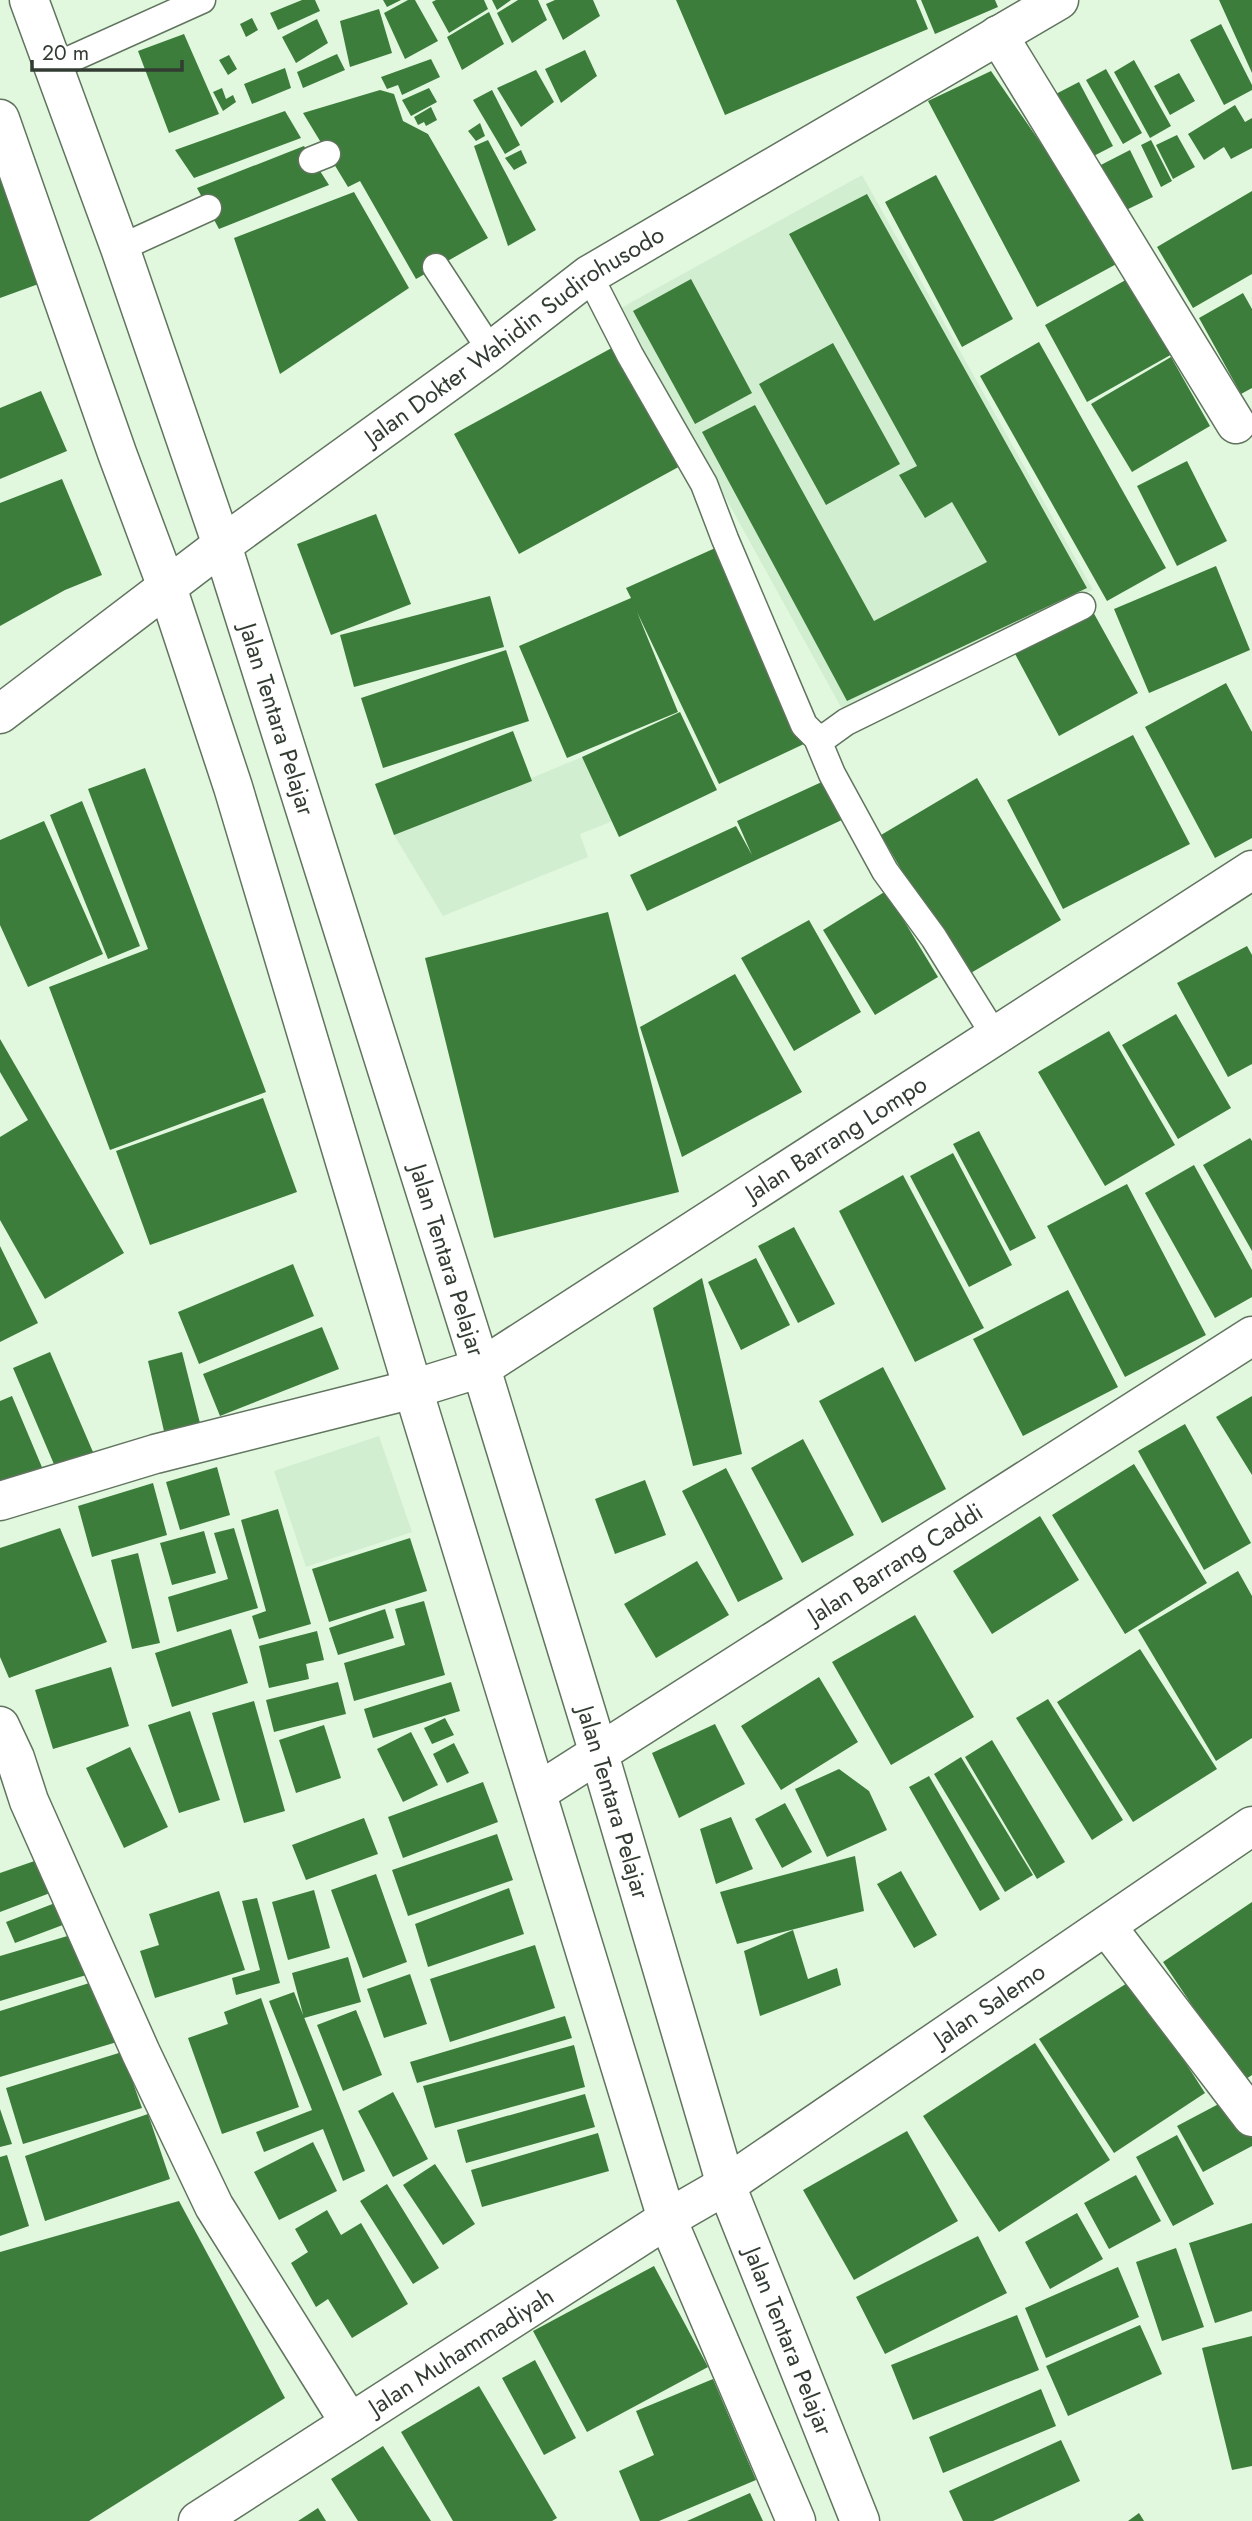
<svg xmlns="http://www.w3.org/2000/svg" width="1252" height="2521" font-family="Jost,sans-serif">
	<rect width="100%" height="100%" fill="#e1f8df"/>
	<path fill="#d2eed0" d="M 862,175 L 1093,590 L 842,709 L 621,308 Z
		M 582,757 L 613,821 L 580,834 L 588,857 L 443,916 L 394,835 Z
		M 379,1436 L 412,1532 L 306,1567 L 274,1471 Z"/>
	<path fill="#3d7d3b" d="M 302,0 L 315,0 L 320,11 L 278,30 L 270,13 Z
		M 383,0 L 401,0 L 387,7 Z
		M 408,0 L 415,0 L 438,41 L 405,59 L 384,13 Z
		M 436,0 L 484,0 L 488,9 L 449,33 L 432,2 Z
		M 492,0 L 511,0 L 497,10 Z
		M 518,0 L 538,0 L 547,20 L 512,43 L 497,13 Z
		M 555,0 L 593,0 L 600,16 L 563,40 L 546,4 Z
		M 676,0 L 916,0 L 928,29 L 725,115 Z
		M 921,0 L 995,0 L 998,7 L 935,34 Z
		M 1219,0 L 1252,0 L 1252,73 Z
		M 379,9 L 392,53 L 350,67 L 340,21 Z
		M 489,12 L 504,44 L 462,70 L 447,37 Z
		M 252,18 L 258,30 L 246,37 L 240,24 Z
		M 317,19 L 328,43 L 296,63 L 282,37 Z
		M 1221,24 L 1252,85 L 1252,90 L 1224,105 L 1190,40 Z
		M 184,34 L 219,114 L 169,133 L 138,51 Z
		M 585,50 L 597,76 L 561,103 L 545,69 Z
		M 337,54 L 345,70 L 303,88 L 297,72 Z
		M 229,55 L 237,69 L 228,75 L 219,60 Z
		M 431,59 L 440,77 L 402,95 L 398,85 L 387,89 L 381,77 Z
		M 1134,60 L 1171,126 L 1150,138 L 1114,72 Z
		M 285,68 L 291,88 L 252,104 L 244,84 Z
		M 1106,69 L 1142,133 L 1123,144 L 1086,80 Z
		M 536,70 L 554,102 L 521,127 L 497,88 Z
		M 991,71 L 1122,261 L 1037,307 L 928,101 Z
		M 1179,73 L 1195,101 L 1170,115 L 1154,86 Z
		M 1079,82 L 1113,146 L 1082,162 L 1048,98 Z
		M 222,88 L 226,99 L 233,95 L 236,102 L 223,111 L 213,92 Z
		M 429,88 L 437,102 L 411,116 L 402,100 Z
		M 380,90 L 394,94 L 403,121 L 428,134 L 488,238 L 416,279 L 360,181 L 348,187 L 303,113 Z
		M 492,90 L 520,145 L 505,154 L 473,100 Z
		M 1235,105 L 1245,122 L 1252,118 L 1252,148 L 1231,159 L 1224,147 L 1204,160 L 1188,134 Z
		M 431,107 L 437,120 L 426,126 L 424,122 L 418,125 L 414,117 Z
		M 285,111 L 301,138 L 194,178 L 175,150 Z
		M 480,123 L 485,136 L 476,141 L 468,131 Z
		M 1177,135 L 1195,167 L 1173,179 L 1156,145 Z
		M 488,140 L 536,230 L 508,246 L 474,146 Z
		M 1151,140 L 1172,181 L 1161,187 L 1141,145 Z
		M 304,146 L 329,185 L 219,229 L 197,188 Z
		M 521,150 L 527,163 L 514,170 L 505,158 Z
		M 1130,150 L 1153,197 L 1122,212 L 1093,169 Z
		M 0,168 L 55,278 L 0,298 Z
		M 936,175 L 1013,319 L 962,347 L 885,202 Z
		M 1252,191 L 1252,274 L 1193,308 L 1157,247 Z
		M 354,192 L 409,288 L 280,374 L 234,238 Z
		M 867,194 L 1087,588 L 847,701 L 702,432 L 755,405 L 874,621 L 987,562 L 952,502 L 925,518 L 899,475 L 917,466 L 789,234 Z
		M 1131,277 L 1174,353 L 1087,402 L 1045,325 Z
		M 691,279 L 752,393 L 695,424 L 633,311 Z
		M 1243,293 L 1252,309 L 1252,388 L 1241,394 L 1199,318 Z
		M 1039,342 L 1166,568 L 1107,601 L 980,376 Z
		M 833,343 L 900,464 L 826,505 L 759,384 Z
		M 619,344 L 684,464 L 519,554 L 454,434 Z
		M 1171,357 L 1210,426 L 1132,472 L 1091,404 Z
		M 41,391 L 67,451 L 0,479 L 0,408 Z
		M 1187,461 L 1227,541 L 1177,566 L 1137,486 Z
		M 62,479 L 102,575 L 65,590 L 0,626 L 0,503 Z
		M 376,514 L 411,604 L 331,635 L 297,544 Z
		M 722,545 L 806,743 L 719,784 L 637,612 L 678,712 L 567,758 L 519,646 L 631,598 L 626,588 Z
		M 1216,566 L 1250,650 L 1149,693 L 1114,609 Z
		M 490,596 L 504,647 L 354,687 L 340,635 Z
		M 1092,610 L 1138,693 L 1059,736 L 1014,652 Z
		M 506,650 L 529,721 L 383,768 L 361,698 Z
		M 1226,683 L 1252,732 L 1252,838 L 1215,858 L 1145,727 Z
		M 680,712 L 717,790 L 619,837 L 582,757 Z
		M 513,731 L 532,781 L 394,835 L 375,784 Z
		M 1133,735 L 1190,844 L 1063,909 L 1007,800 Z
		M 145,768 L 266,1092 L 110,1150 L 49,987 L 148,949 L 88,789 Z
		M 977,778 L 1061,920 L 964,977 L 881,835 Z
		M 826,780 L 844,819 L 647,911 L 630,875 L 736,826 L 752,855 L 737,821 Z
		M 82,801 L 140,946 L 108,959 L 50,815 Z
		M 44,821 L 103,954 L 28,987 L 0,925 L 0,840 Z
		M 886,891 L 938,977 L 875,1015 L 823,930 Z
		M 608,912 L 679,1192 L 494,1238 L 425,958 Z
		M 809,920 L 861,1012 L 794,1051 L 741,958 Z
		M 1247,946 L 1252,955 L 1252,1064 L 1228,1077 L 1177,983 Z
		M 735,974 L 802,1092 L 682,1157 L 640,1027 Z
		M 1176,1014 L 1231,1108 L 1178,1139 L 1122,1045 Z
		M 1109,1031 L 1175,1145 L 1105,1186 L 1038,1072 Z
		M 0,1039 L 124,1253 L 45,1299 L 0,1220 L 0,1137 L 28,1120 L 0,1072 Z
		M 263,1098 L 297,1192 L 150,1245 L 116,1151 Z
		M 979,1131 L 1036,1238 L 1010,1251 L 953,1144 Z
		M 1250,1138 L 1252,1141 L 1252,1251 L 1203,1165 Z
		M 953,1153 L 1012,1265 L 969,1287 L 910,1176 Z
		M 1194,1165 L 1252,1270 L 1252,1297 L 1215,1318 L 1145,1193 Z
		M 903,1175 L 984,1328 L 915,1362 L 839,1211 Z
		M 1127,1184 L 1206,1335 L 1125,1377 L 1047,1226 Z
		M 794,1227 L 835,1304 L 798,1323 L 758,1246 Z
		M 0,1246 L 38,1323 L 0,1342 Z
		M 756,1258 L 790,1325 L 741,1350 L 708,1282 Z
		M 293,1264 L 314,1316 L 199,1364 L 178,1312 Z
		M 702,1278 L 742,1454 L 693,1466 L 653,1308 Z
		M 1068,1290 L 1118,1387 L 1023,1436 L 973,1339 Z
		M 322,1327 L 339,1369 L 220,1416 L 203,1374 Z
		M 50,1352 L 96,1459 L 59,1476 L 13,1368 Z
		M 182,1352 L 202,1431 L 166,1440 L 148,1361 Z
		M 883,1367 L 946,1489 L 882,1523 L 819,1401 Z
		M 12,1396 L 44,1472 L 0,1490 L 0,1401 Z
		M 1252,1396 L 1252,1475 L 1216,1417 Z
		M 1185,1424 L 1251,1543 L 1204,1570 L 1138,1451 Z
		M 803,1439 L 854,1535 L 802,1563 L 751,1468 Z
		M 1134,1464 L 1207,1583 L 1125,1634 L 1052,1515 Z
		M 217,1467 L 230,1515 L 180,1530 L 166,1482 Z
		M 726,1468 L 783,1579 L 738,1602 L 682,1491 Z
		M 645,1480 L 666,1535 L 615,1554 L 595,1499 Z
		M 153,1483 L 167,1535 L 92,1557 L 78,1506 Z
		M 278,1509 L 311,1624 L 259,1639 L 252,1616 L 266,1611 L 241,1520 Z
		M 1040,1516 L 1079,1580 L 992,1634 L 953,1571 Z
		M 60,1528 L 107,1642 L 9,1678 L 0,1657 L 0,1548 Z
		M 234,1528 L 258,1608 L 177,1632 L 168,1597 L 228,1579 L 214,1533 Z
		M 204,1531 L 216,1573 L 172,1585 L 160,1543 Z
		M 410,1538 L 427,1591 L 329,1622 L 312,1569 Z
		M 138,1553 L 160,1643 L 132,1649 L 111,1560 Z
		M 697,1561 L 729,1615 L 656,1658 L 624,1604 Z
		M 1238,1571 L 1252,1596 L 1252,1738 L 1216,1761 L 1138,1630 Z
		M 424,1601 L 445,1675 L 354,1701 L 344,1663 L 405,1645 L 395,1609 Z
		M 385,1609 L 394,1638 L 338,1655 L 329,1628 Z
		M 915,1615 L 974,1717 L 891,1765 L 832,1662 Z
		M 231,1629 L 248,1683 L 172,1707 L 155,1653 Z
		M 317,1631 L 324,1660 L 306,1664 L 309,1679 L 269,1688 L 259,1646 Z
		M 1140,1649 L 1217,1769 L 1133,1822 L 1057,1702 Z
		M 111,1667 L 129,1726 L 53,1749 L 35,1690 Z
		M 819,1677 L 858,1742 L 781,1790 L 741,1726 Z
		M 338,1682 L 346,1714 L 274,1732 L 266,1700 Z
		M 451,1682 L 460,1711 L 373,1738 L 364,1709 Z
		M 1048,1699 L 1123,1820 L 1092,1840 L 1016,1718 Z
		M 254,1701 L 285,1811 L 244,1823 L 212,1713 Z
		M 190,1711 L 220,1800 L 179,1813 L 148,1725 Z
		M 445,1718 L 454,1735 L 432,1744 L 424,1728 Z
		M 715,1724 L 745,1784 L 679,1818 L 652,1753 Z
		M 324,1725 L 341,1778 L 296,1793 L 279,1740 Z
		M 411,1732 L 438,1785 L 403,1802 L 377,1749 Z
		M 992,1740 L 1065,1862 L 1037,1879 L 965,1757 Z
		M 454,1743 L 469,1773 L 447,1783 L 433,1754 Z
		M 130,1747 L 168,1827 L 124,1848 L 86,1768 Z
		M 961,1757 L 1033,1875 L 1005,1892 L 934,1774 Z
		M 839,1769 L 869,1791 L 887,1830 L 827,1857 L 795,1789 Z
		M 929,1776 L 1000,1899 L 980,1911 L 909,1787 Z
		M 483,1782 L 498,1822 L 403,1858 L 388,1817 Z
		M 785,1803 L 812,1852 L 782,1868 L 755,1819 Z
		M 731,1817 L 753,1869 L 716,1884 L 700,1829 Z
		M 364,1818 L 378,1854 L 306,1880 L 292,1845 Z
		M 497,1834 L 513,1880 L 408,1916 L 392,1870 Z
		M 855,1856 L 864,1911 L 737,1944 L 720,1892 Z
		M 46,1857 L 58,1890 L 0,1912 L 0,1873 Z
		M 901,1871 L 937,1935 L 914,1948 L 877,1884 Z
		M 376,1874 L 407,1962 L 363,1978 L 331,1890 Z
		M 509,1888 L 524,1934 L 428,1967 L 415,1924 Z
		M 314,1890 L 330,1948 L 288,1960 L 272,1902 Z
		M 219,1891 L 245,1970 L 155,1998 L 140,1951 L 159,1945 L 149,1914 Z
		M 68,1898 L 76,1920 L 15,1943 L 6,1922 Z
		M 257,1898 L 280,1983 L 236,1995 L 232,1978 L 260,1970 L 242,1901 Z
		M 1252,1902 L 1252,2075 L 1243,2081 L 1163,1962 Z
		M 793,1930 L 808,1979 L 837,1968 L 841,1985 L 760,2016 L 744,1951 Z
		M 81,1932 L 93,1973 L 0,2001 L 0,1956 Z
		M 535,1945 L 555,2008 L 450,2042 L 430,1979 Z
		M 348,1957 L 361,2002 L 304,2018 L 292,1973 Z
		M 410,1974 L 427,2024 L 384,2038 L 367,1989 Z
		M 99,1980 L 117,2042 L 0,2077 L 0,2011 Z
		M 1132,1980 L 1205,2093 L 1114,2153 L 1039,2039 Z
		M 294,1992 L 365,2171 L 343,2181 L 323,2129 L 264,2152 L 256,2132 L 312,2110 L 269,2001 Z
		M 261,1998 L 299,2107 L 222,2134 L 188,2038 L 228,2024 L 224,2012 Z
		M 356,2010 L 382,2075 L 343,2091 L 317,2025 Z
		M 565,2016 L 572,2038 L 417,2083 L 410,2062 Z
		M 1035,2043 L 1110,2160 L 999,2232 L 923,2116 Z
		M 574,2045 L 585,2087 L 435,2128 L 423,2086 Z
		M 122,2052 L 142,2108 L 23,2144 L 6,2088 Z
		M 393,2092 L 428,2159 L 393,2177 L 358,2111 Z
		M 585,2094 L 595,2127 L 466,2163 L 457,2130 Z
		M 1230,2098 L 1252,2138 L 1252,2146 L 1203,2172 L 1177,2126 Z
		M 0,2109 L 12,2144 L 0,2147 Z
		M 148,2114 L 170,2179 L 45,2221 L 25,2156 Z
		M 907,2131 L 958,2221 L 854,2280 L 803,2190 Z
		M 598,2133 L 609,2171 L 482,2207 L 471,2170 Z
		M 1177,2135 L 1214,2204 L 1173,2226 L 1136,2157 Z
		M 313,2142 L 337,2191 L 279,2220 L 254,2172 Z
		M 7,2155 L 29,2226 L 0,2236 L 0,2157 Z
		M 435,2164 L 475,2224 L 443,2245 L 403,2185 Z
		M 1136,2175 L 1161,2221 L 1109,2249 L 1084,2203 Z
		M 387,2184 L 439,2268 L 413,2284 L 360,2201 Z
		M 179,2201 L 285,2398 L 89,2521 L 0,2521 L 0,2252 Z
		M 327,2210 L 341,2235 L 361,2223 L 408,2304 L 352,2338 L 328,2299 L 316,2307 L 291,2263 L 308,2252 L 295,2229 Z
		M 1077,2213 L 1103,2259 L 1050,2289 L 1025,2242 Z
		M 1252,2223 L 1252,2311 L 1215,2323 L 1189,2243 Z
		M 978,2236 L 1007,2293 L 885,2354 L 856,2297 Z
		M 1176,2248 L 1204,2327 L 1162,2341 L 1136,2262 Z
		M 654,2266 L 708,2367 L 587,2432 L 533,2331 Z
		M 1118,2267 L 1139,2317 L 1046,2358 L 1025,2308 Z
		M 1017,2315 L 1039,2370 L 913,2420 L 891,2365 Z
		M 1140,2325 L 1162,2374 L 1068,2416 L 1046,2366 Z
		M 1252,2336 L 1252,2466 L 1232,2470 L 1202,2348 Z
		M 535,2360 L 576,2438 L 544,2455 L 502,2378 Z
		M 713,2379 L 756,2480 L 659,2521 L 640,2521 L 619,2471 L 654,2455 L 636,2411 Z
		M 479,2386 L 557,2518 L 552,2521 L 453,2521 L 401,2432 Z
		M 1041,2389 L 1056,2426 L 943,2473 L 929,2437 Z
		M 1061,2440 L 1080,2481 L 993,2521 L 963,2521 L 949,2491 Z
		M 383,2446 L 431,2521 L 358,2521 L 331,2479 Z
		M 750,2493 L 763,2521 L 687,2521 Z
		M 318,2508 L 326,2521 L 298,2521 Z
		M 1139,2513 L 1144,2521 L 1128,2521 Z"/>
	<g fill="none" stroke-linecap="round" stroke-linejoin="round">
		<g stroke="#60745e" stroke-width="29">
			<path id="service" d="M 53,67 L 202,0
				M 312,160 L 327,154
				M 120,248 L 208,208
				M 436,267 L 491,351
				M 589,275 L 630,355 L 704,484 L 725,539 L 804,725 L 817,738 L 828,735 L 846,722 L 1082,606
				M 817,738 L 832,774 L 885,871 L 934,938 L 995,1036"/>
		</g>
		<g stroke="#60745e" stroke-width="41">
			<g id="minor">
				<path d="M 998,35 L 1236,424"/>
				<path id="s1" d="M 0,1501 L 155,1454 L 413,1389 L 481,1368 L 1252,870"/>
				<path d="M 0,1726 L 15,1758 L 29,1801 L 141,2053 L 214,2206 L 350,2423"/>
				<path id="s2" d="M 538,1792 L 1252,1336"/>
				<path d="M 1107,1927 L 1252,2117"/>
				<path id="s3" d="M 198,2521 L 667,2219 L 726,2185 L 1252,1826"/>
			</g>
		</g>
		<g stroke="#60745e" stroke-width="41">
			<g id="secondary">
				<path id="s4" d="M 29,0 L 120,248 L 222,545 L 481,1368 L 599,1754 L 726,2185 L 860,2521"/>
				<path d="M 0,119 L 117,453 L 167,587 L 233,787 L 413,1389 L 667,2219 L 796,2521"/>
				<path id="s5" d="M 0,714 L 222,545 L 491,351 L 589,275 L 1059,0"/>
			</g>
		</g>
		<use href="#service" stroke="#fff" stroke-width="26"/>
		<use href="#minor" stroke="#fff" stroke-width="38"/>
		<use href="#secondary" stroke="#fff" stroke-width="38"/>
	</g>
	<g text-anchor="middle" stroke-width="7" stroke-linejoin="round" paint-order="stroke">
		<g font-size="24" fill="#333c33" stroke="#fefefe">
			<text dy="8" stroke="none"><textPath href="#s5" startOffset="639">Jalan Dokter Wahidin Sudirohusodo</textPath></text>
			<text dy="8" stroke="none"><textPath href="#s4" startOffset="761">Jalan Tentara Pelajar</textPath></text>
			<text dy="8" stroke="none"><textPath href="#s1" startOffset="922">Jalan Barrang Lompo</textPath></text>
			<text dy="8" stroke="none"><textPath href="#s4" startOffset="1328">Jalan Tentara Pelajar</textPath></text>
			<text dy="8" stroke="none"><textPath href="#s2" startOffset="424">Jalan Barrang Caddi</textPath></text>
			<text dy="8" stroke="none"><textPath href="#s4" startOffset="1895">Jalan Tentara Pelajar</textPath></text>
			<text dy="8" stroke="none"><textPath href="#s3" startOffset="945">Jalan Salemo</textPath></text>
			<text dy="8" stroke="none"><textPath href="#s4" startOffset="2462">Jalan Tentara Pelajar</textPath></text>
			<text dy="8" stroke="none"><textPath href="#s3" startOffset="313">Jalan Muhammadiyah</textPath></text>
		</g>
	</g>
	<path d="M32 60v10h150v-10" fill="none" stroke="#333c33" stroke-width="3.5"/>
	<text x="42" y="60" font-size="21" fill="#333c33" stroke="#fefefe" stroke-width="5" paint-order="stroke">20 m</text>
</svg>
